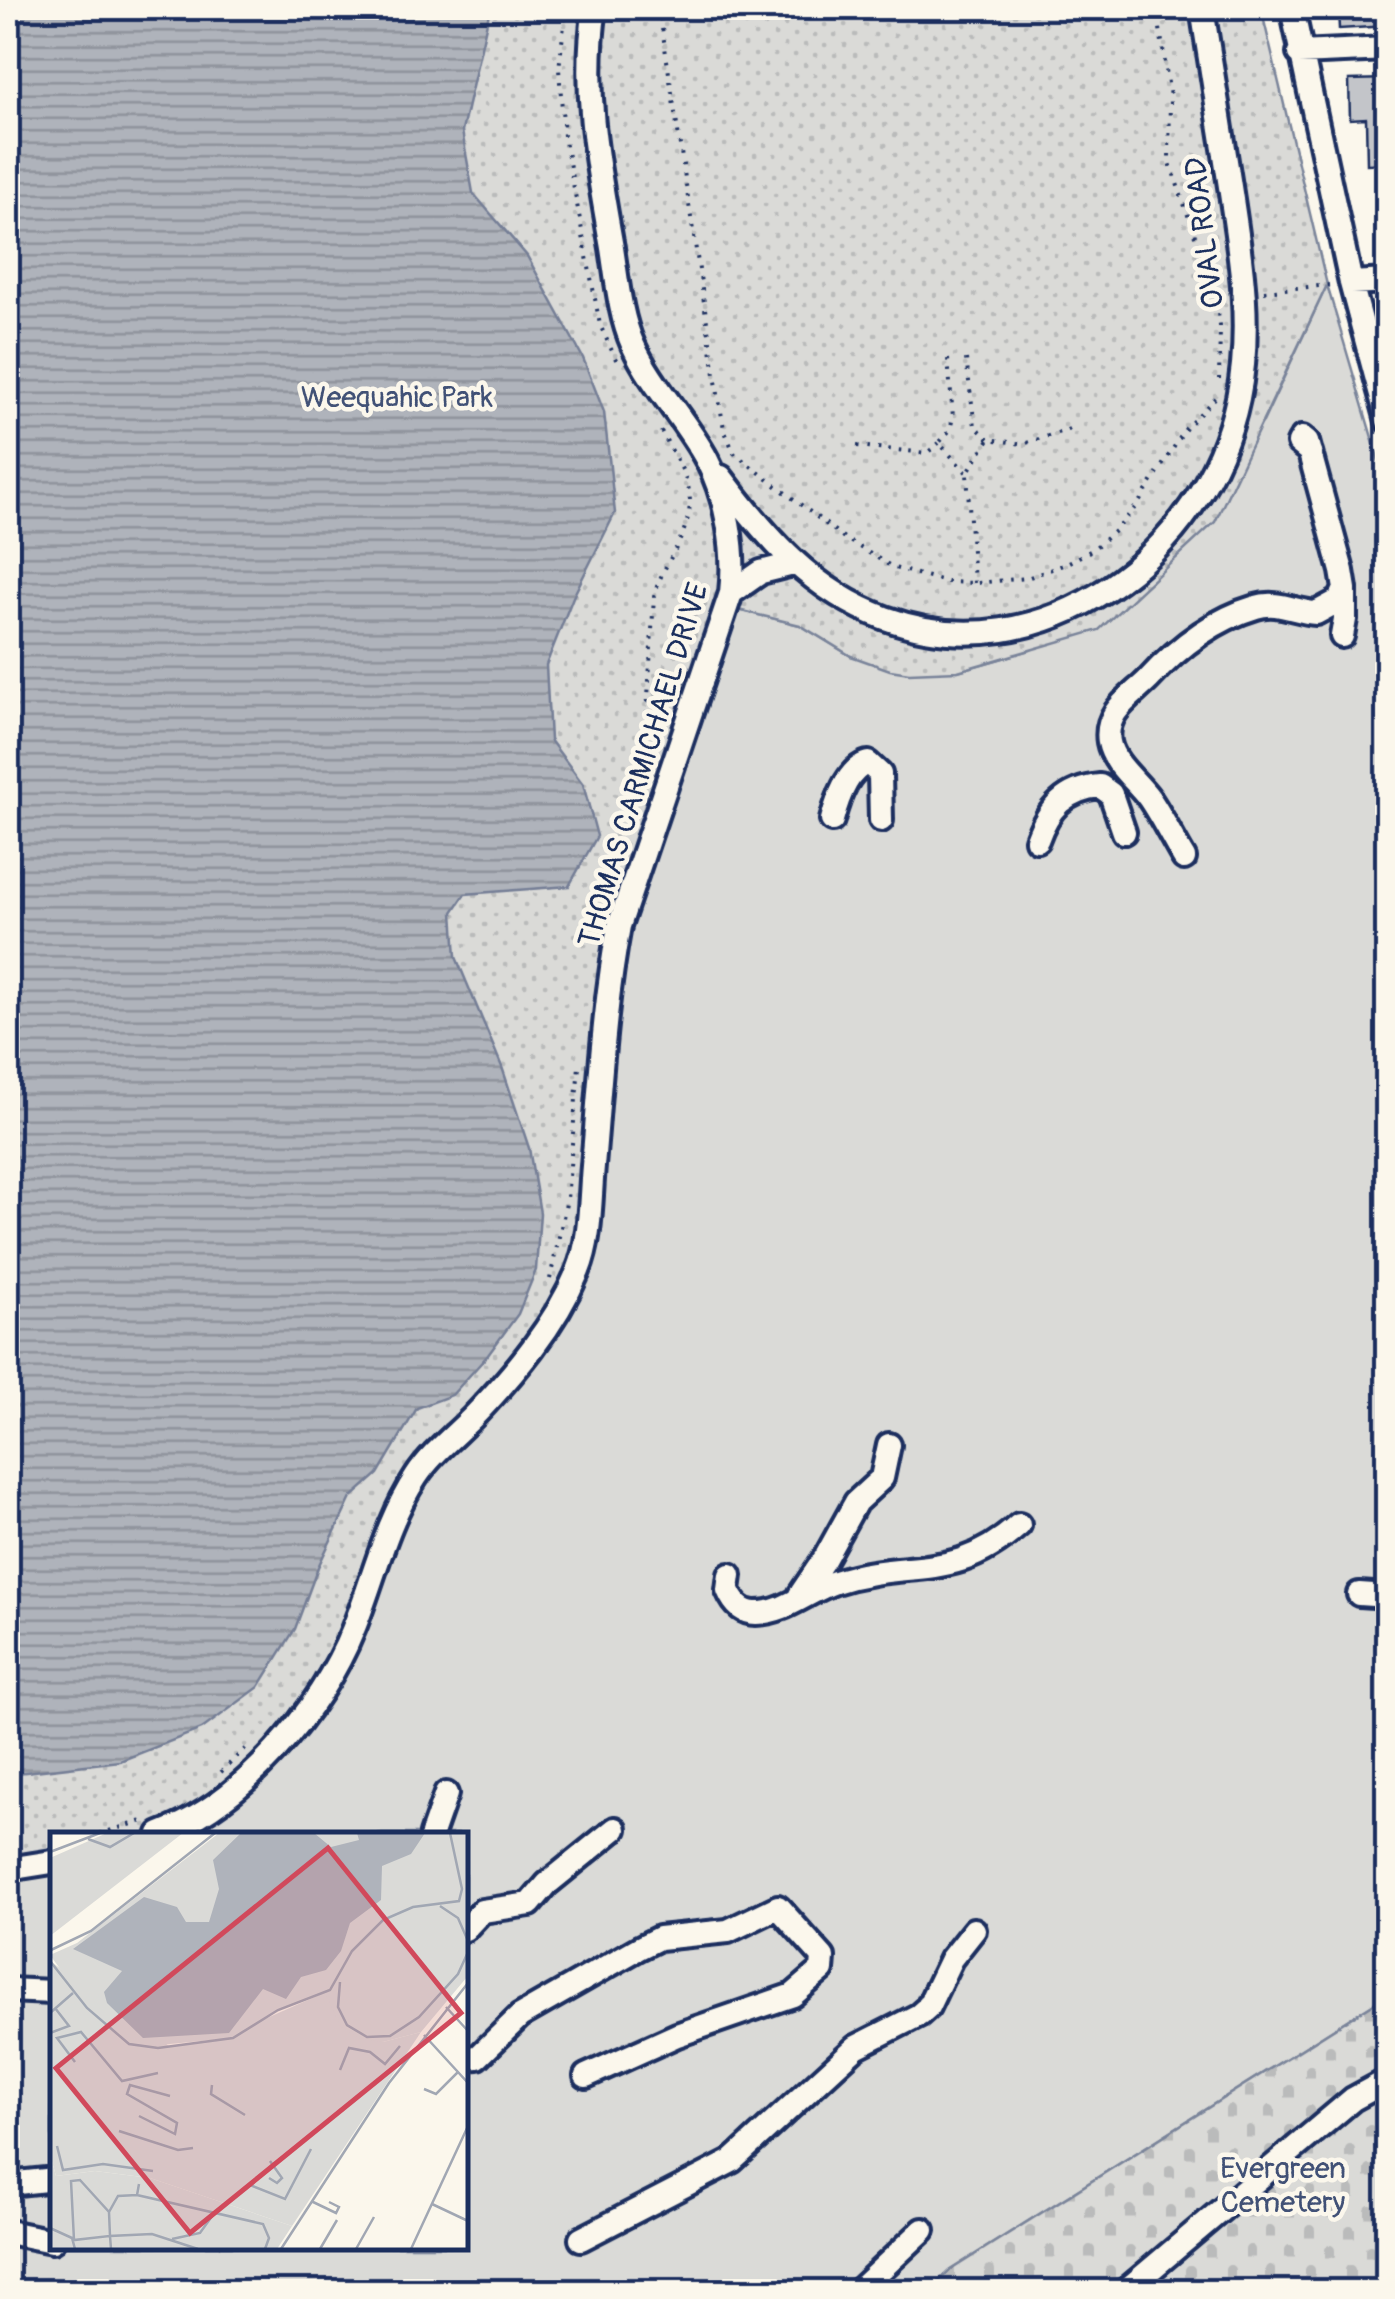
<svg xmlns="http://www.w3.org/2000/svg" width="1395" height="2299" font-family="Pangolin,sans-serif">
	<defs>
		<pattern id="cemetery-stones" width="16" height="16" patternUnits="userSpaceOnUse" patternTransform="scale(2.5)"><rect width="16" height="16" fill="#dadad7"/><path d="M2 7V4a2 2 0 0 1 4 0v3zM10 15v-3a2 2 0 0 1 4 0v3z" fill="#babbbb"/></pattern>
		<pattern id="park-dots" width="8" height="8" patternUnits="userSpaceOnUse" patternTransform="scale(2.5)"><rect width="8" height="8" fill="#dadad7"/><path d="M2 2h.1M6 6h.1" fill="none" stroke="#babbbb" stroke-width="1.8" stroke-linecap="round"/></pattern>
		<pattern id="water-rules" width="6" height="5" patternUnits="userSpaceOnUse" patternTransform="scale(2.5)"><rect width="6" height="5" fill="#afb3bb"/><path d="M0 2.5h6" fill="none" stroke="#8e929b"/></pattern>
	</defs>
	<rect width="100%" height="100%" fill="#fbf7ec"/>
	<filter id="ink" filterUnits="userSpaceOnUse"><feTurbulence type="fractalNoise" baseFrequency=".01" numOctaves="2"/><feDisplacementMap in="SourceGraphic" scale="20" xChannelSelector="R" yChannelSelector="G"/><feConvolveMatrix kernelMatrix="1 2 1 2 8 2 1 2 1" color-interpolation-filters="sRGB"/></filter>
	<g filter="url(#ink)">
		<path fill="#dadad7" stroke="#7a849a" stroke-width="2.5" d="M 1327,285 L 1388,492 L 1387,1995 L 949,2271 L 928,2291 L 8,2292 L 8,1869 L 52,1862 L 52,2246 L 465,2246 L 465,1834 L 160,1834 L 610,975 L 726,607 L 800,625 L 851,656 L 958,671 L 1031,650 L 1263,422 Z"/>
		<path fill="url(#cemetery-stones)" stroke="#7a849a" stroke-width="2.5" d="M 1387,1995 L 1387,2291 L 928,2292 L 949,2271 Z"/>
		<path fill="url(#park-dots)" stroke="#7a849a" stroke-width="2.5" d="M 8,8 L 1261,8 L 1327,285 L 1215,522 L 1099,630 L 958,671 L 909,673 L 890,670 L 851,656 L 800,625 L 726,607 L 619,926 L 587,1227 L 551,1319 L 418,1473 L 352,1633 L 276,1749 L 160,1834 L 52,1834 L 52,1862 L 8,1869 Z"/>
		<path fill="url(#water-rules)" stroke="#747e96" stroke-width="2.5" d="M 8,8 L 490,8 L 462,131 L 473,193 L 527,256 L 583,358 L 604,412 L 615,513 L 573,597 L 546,665 L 550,740 L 583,784 L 597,836 L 569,886 L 465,894 L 453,912 L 456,957 L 502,1067 L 529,1148 L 540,1213 L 536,1270 L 518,1314 L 488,1355 L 452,1395 L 417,1408 L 378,1474 L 351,1498 L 318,1567 L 295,1629 L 259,1687 L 202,1729 L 120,1761 L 8,1774 Z"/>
		<path fill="#c3c5c9" stroke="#1b2f5e" stroke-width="2.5" d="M 1338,8 L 1388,9 L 1388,26 L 1339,29 Z
			M 1388,79 L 1388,163 L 1367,164 L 1366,118 L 1350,119 L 1349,80 Z"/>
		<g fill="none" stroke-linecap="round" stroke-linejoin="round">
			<g stroke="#1b2f5e" stroke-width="30">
				<path id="minor" d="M 1292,8 L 1351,283 L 1388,421
					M 1299,53 L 1388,49
					M 1351,283 L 1388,281
					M 721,477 C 766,537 812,591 885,618 C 1042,676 1206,554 1238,398 C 1253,326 1240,252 1229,180 C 1220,122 1211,65 1202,8
					M 731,593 L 761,572 L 793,564
					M 1342,636 L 1345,619 L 1345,589
					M 832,820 C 837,801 847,769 868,763 L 880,774 L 881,820
					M 1037,840 C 1048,809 1065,789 1100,786 L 1111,794 L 1124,832
					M 1184,858 C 1172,838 1162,817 1149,798 C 1136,780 1113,764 1109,742 C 1104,712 1130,698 1148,680 C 1178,647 1212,620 1256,607 C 1278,600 1295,612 1316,613 L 1340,600 L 1345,589 L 1342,571 L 1307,442 L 1302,438 L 1299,443 L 1310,452
					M 730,1575 L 728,1590 C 733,1602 741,1613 756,1613 C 785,1613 808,1591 835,1582 C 908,1558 954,1584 1019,1525
					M 1359,1594 L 1388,1596
					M 800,1595 L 825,1558 L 856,1502 L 882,1478 L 889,1445
					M 160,1834 C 242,1804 321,1710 353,1630 C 374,1579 385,1524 416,1477 C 430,1455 454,1436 473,1417 C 514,1374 555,1326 578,1271 C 591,1240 590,1199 593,1166 C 600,1086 604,1005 619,926 L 731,593 C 736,550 727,498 707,460 C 686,420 652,387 633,345 C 620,316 617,280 612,248 C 598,168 582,90 595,8
					M 432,1834 L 446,1794
					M 8,1869 L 52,1862
					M 465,1929 L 482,1911 L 530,1904 L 547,1884 L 615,1829
					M 8,1990 L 52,1992
					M 465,2058 L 478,2057 L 520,2016 L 639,1948 L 659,1938 L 728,1931 L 778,1907 L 823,1957 L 822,1970 L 793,1995 L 677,2035 L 586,2076
					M 8,2184 L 46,2180
					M 8,2232 L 52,2241
					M 581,2239 L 732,2161 L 856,2047 L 919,2015 L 928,2007 L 951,1959 L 974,1930
					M 857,2292 L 923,2230
					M 1124,2292 L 1353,2099 L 1388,2080"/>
			</g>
			<path stroke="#1b2f5e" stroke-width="4" stroke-dasharray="2.5 8" stroke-linecap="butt" d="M 566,8 L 559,69 L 564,136 L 600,325 L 618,364
				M 659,8 L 718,394 L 724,429 L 734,453 L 844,538 L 894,568 L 948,582 L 977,583 L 1027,578 L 1063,565 L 1092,550 L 1118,528 L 1138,504 L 1186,428 L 1215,398
				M 1157,8 L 1170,97 L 1169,160 L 1215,294 L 1220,326 L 1219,379
				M 1264,291 L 1329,285
				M 948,359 L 953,417 L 950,430 L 939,443 L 967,473
				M 966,359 L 975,426 L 989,439
				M 857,446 L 927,453 L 939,443
				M 974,583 L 967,473 L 989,439 L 1023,444 L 1073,428
				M 647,776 L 646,730 L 654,597 C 658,578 668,564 677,546 C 704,492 684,475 659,427
				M 550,1279 L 567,1199 L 579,1066
				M 221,1772 L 250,1744
				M 99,1834 L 146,1820"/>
			<use href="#minor" stroke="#fbf7ec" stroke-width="22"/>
		</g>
	</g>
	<g text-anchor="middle" stroke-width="9" stroke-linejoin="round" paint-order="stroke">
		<g font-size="30" fill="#1b2f5e" stroke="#fbf7ec">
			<text transform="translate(1204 233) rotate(-97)" y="10">OVAL ROAD</text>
			<text transform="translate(643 765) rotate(-73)" y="10">THOMAS CARMICHAEL DRIVE</text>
		</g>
		<g font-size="30" fill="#415176" stroke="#fbf7ec">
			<text x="397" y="407">Weequahic Park</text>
			<text x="1283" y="2178">Evergreen<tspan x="1283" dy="34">Cemetery</tspan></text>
		</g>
	</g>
	<g transform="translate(50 1832)">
		<rect width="418" height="418" fill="#fbf7ec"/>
		<path d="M 0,129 L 119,214 L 165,209 L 276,160 L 333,210 L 371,200 L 242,394 L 100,346 L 45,339 L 6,344 L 0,322 Z" fill="#dadad7"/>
		<path d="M 0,322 L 6,344 L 45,339 L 100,346 L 242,394 L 227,417 L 0,417 Z" fill="#dadad7"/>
		<path d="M 57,1 L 133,1 L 0,104 L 0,26 ZM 169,1 L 417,1 L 417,145 L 371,200 L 333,210 L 309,206 L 290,194 L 275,160 L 228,178 L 183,206 L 88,215 L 46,186 L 0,123 L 27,111 Z" fill="#dadad7"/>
		<path d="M 191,1 L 264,1 L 281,15 L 309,8 L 307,1 L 375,1 L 361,22 L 332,34 L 331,68 L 300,91 L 291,119 L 276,138 L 251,145 L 236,167 L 213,157 L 179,201 L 93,206 L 57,171 L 54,160 L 72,139 L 23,117 L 94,65 L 127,75 L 136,90 L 159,90 L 169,57 L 163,28 Z" fill="#afb3bb"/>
		<path fill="none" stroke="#a1a7b3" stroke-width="2.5" d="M 38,7 L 60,15 L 84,1M 0,20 L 50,1M 390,74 L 408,86 L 418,109M 1,118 L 41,99 L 165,1M 0,129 L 37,176 L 79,212 L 108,216 L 183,206 L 228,178 L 280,158 L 302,119 L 333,88 L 363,75 L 409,69 L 412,57 L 400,1M 290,150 L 288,175 L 297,193 L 317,205 L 340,204 L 369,185 L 408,142 L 418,120M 396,175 L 418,199M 0,181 L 23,161M 0,201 L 19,194 L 5,176M 374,203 L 418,251 L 418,261M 25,230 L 7,206 L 31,200 L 72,249 L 108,241M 290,238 L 299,216 L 320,220 L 335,232 L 350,214M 162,253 L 161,262 L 195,283M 374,257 L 386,262 L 408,240M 89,284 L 125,302 L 127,291 L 77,262 L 80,253 L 120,264M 69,299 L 128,318 L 143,316M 7,314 L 13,338 L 53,332 L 103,339M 219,346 L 227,351 L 232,346 L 220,329M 30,348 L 59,380 L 60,404 L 24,408 L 21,349 ZM 89,352 L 87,363 L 213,392 L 219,406 L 215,417M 200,353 L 235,367 L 261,317M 261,369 L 286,381 L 289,375 L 279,370M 382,372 L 418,389M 59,380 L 68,364 L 87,363M 0,396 L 22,406 L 25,417M 122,407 L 150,401 L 165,380M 61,417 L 60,404 L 102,402 L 148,417M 231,417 L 339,251 L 418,151M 270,417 L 287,388M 306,417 L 324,385M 361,417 L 418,294"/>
		<path fill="#d1495b" fill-opacity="0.15" stroke="#d1495b" stroke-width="5" d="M 278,16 L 411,181 L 140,401 L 6,236 Z"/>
		<rect width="418" height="418" fill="none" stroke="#1b2f5e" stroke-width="5"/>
	</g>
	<rect width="1395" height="2299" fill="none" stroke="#fbf7ec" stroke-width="40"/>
	<rect x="20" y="20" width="1355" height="2259" fill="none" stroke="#1b2f5e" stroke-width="4" filter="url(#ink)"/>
</svg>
